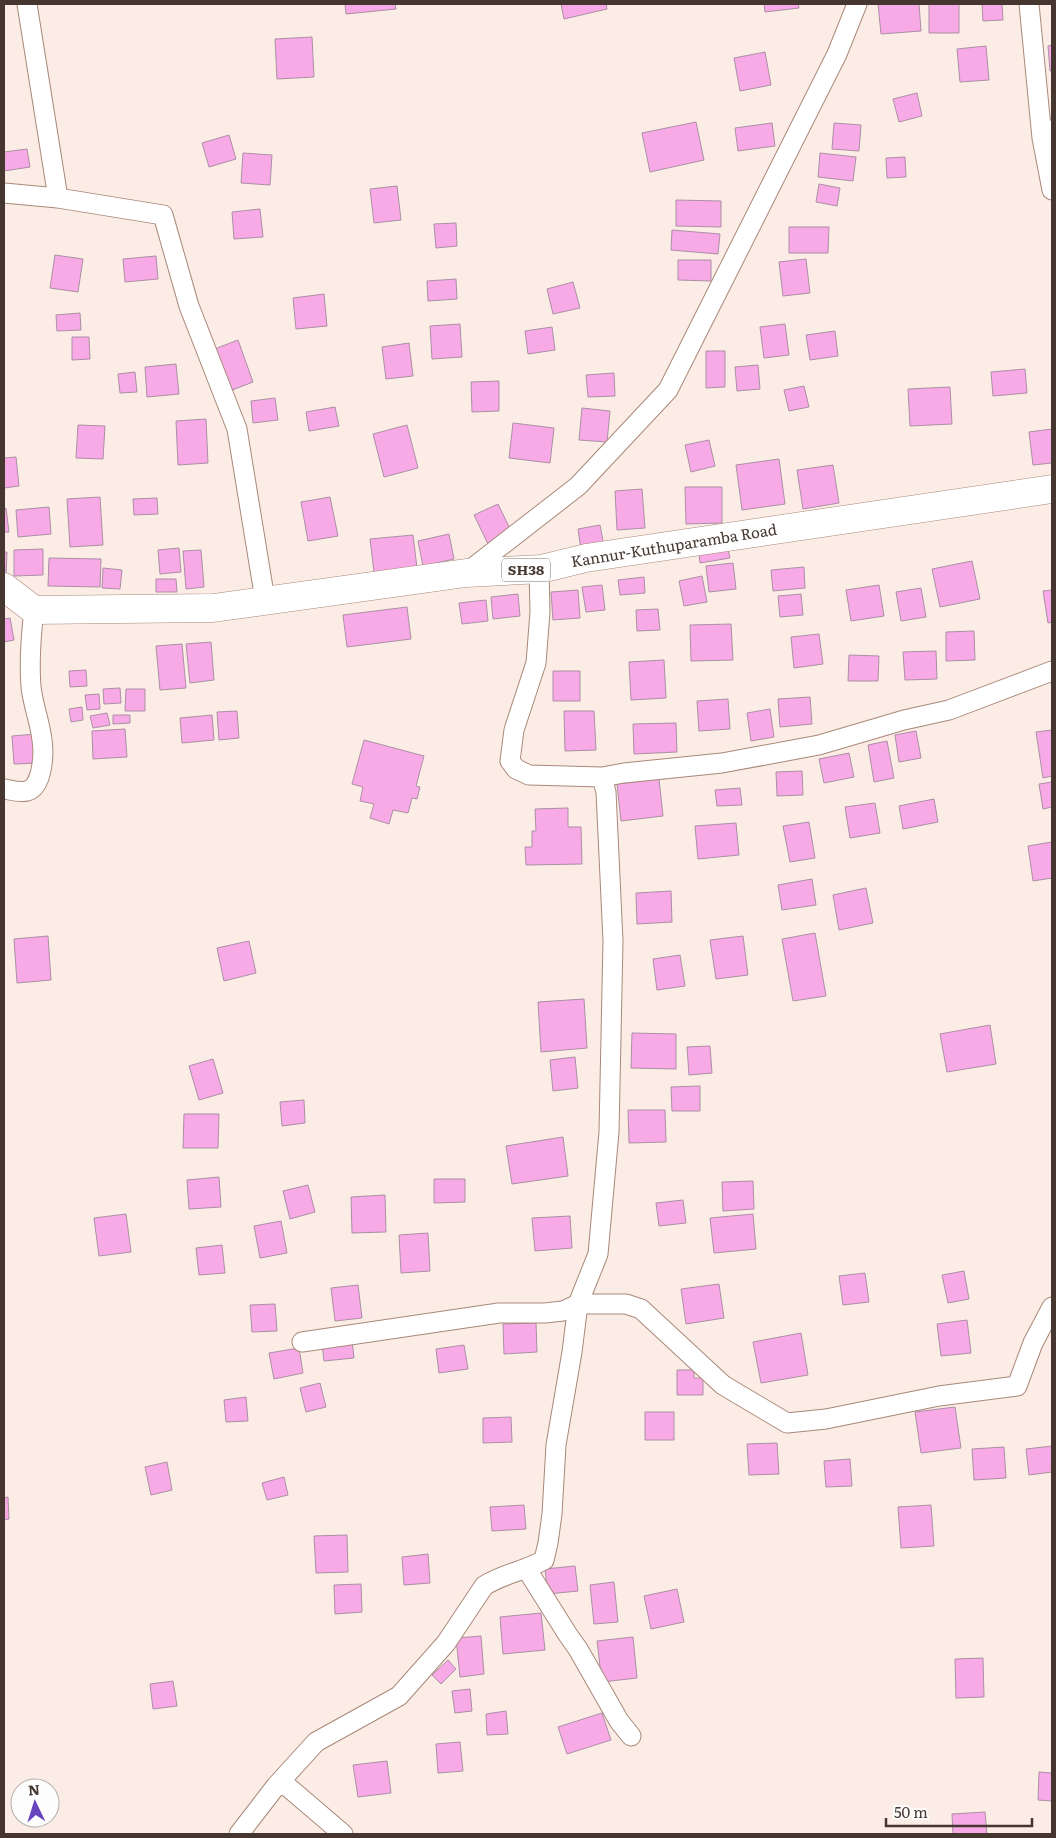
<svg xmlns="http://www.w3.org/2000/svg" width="1056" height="1838" font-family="Literata,serif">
	<rect width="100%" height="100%" fill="#fbece5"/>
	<path fill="#f7aae6" stroke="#ac8fa5" d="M 345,4 L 395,4 L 396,9 L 346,14 Z
		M 561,4 L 606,4 L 607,9 L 564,19 Z
		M 764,4 L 798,4 L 799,8 L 765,12 Z
		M 878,4 L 919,4 L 921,31 L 881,34 Z
		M 929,4 L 959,4 L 959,33 L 929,33 Z
		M 982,4 L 1002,4 L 1003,20 L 983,21 Z
		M 312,37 L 314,77 L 277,79 L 275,39 Z
		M 1052,45 L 1052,71 L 1050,71 L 1048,46 Z
		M 986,46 L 989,80 L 960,82 L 957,49 Z
		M 765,52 L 771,85 L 740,91 L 734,58 Z
		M 917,93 L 922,116 L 899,122 L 893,99 Z
		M 696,122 L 704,160 L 650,172 L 642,133 Z
		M 772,123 L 775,146 L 738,151 L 735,128 Z
		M 834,123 L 861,125 L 859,151 L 832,149 Z
		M 229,135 L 236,159 L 209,167 L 202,143 Z
		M 27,149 L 30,167 L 4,171 L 4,152 Z
		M 243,153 L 272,155 L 270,185 L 241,183 Z
		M 820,153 L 856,157 L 853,181 L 818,177 Z
		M 905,157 L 906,177 L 887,178 L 886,158 Z
		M 819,184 L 840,188 L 837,206 L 816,202 Z
		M 397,186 L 401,220 L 374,223 L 370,189 Z
		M 676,200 L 721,201 L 721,227 L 676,226 Z
		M 260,209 L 263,237 L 234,239 L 232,212 Z
		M 456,223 L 457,246 L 436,248 L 434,224 Z
		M 789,227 L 829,227 L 828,253 L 789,253 Z
		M 672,230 L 720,234 L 718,254 L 671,250 Z
		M 55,255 L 83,259 L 78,292 L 50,288 Z
		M 156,256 L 158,279 L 125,282 L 123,259 Z
		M 806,259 L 810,293 L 783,296 L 779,262 Z
		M 678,260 L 711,260 L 711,281 L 678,280 Z
		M 456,279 L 457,299 L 428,301 L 427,281 Z
		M 573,282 L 580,308 L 553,314 L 547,289 Z
		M 324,294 L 327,326 L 296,329 L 293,298 Z
		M 80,313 L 81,330 L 57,331 L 56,315 Z
		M 460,324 L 462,357 L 432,359 L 430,326 Z
		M 785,324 L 789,355 L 764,358 L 760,327 Z
		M 552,327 L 555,350 L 528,354 L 525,331 Z
		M 835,331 L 838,356 L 810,360 L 806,335 Z
		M 72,337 L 89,337 L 90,359 L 72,360 Z
		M 238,340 L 253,382 L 227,392 L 212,350 Z
		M 409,343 L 413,376 L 386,379 L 382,347 Z
		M 706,351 L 725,351 L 725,387 L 706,388 Z
		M 176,364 L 179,394 L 147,397 L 145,367 Z
		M 758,365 L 760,389 L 737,391 L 735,367 Z
		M 1025,369 L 1027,393 L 993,396 L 991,372 Z
		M 135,372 L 137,392 L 120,393 L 118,374 Z
		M 614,373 L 615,396 L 588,397 L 586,375 Z
		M 499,381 L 499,411 L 472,412 L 471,382 Z
		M 804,386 L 809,407 L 789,411 L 784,390 Z
		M 950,387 L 952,424 L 910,426 L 908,389 Z
		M 275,398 L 278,420 L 253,423 L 251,401 Z
		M 335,407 L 339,426 L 309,431 L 306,412 Z
		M 582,408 L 610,411 L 607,442 L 579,440 Z
		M 206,419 L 208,463 L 178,465 L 176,421 Z
		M 513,423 L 554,428 L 550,463 L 509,458 Z
		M 78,425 L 105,426 L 103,459 L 76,458 Z
		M 407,425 L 418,468 L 384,477 L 373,434 Z
		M 1052,429 L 1052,463 L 1033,465 L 1029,432 Z
		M 709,440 L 715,466 L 691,472 L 685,445 Z
		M 16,457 L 19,486 L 4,488 L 4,458 Z
		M 779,459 L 785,504 L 742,510 L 736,465 Z
		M 833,465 L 839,503 L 803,509 L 797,470 Z
		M 685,487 L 722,487 L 722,523 L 686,524 Z
		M 642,489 L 645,528 L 617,530 L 615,491 Z
		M 100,497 L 103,545 L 70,547 L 67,499 Z
		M 330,497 L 338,536 L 308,541 L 301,502 Z
		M 157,498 L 158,514 L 134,515 L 133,499 Z
		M 498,504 L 512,533 L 488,544 L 474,515 Z
		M 49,507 L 51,534 L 18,537 L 16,510 Z
		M 6,508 L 9,532 L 4,532 L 4,509 Z
		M 600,525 L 604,546 L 581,550 L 578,529 Z
		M 449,534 L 454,559 L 423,566 L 418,541 Z
		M 413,535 L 417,568 L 374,572 L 370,539 Z
		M 179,548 L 181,572 L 160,574 L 158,550 Z
		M 43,549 L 43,575 L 14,576 L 14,550 Z
		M 728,549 L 730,558 L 700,563 L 699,554 Z
		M 201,550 L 204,587 L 186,589 L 183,551 Z
		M 4,552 L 7,552 L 6,576 L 4,576 Z
		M 49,558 L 101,559 L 100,587 L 48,586 Z
		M 972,561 L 980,599 L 940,607 L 932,569 Z
		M 733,563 L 736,589 L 709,592 L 706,566 Z
		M 804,567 L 805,588 L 773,591 L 771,570 Z
		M 103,568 L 122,570 L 120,589 L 102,588 Z
		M 702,576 L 707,602 L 684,606 L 679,581 Z
		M 644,577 L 645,593 L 620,595 L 618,580 Z
		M 156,579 L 176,579 L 177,592 L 156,592 Z
		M 602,585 L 605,610 L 586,612 L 582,587 Z
		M 879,585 L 884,616 L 851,621 L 846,590 Z
		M 921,588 L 926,617 L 901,621 L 896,592 Z
		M 578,590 L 580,618 L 553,620 L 551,592 Z
		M 1052,590 L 1052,622 L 1048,623 L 1043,591 Z
		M 518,594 L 520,616 L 493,619 L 491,597 Z
		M 801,594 L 803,615 L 780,617 L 778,596 Z
		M 486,600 L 488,621 L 462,624 L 459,603 Z
		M 407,607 L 411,639 L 347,647 L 343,615 Z
		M 658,609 L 660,630 L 637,631 L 636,610 Z
		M 10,618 L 14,640 L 4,642 L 4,619 Z
		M 731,624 L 733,660 L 691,661 L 690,625 Z
		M 974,631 L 975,660 L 946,661 L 946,632 Z
		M 819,634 L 823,664 L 794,668 L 791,637 Z
		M 211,642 L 214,680 L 190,683 L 186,644 Z
		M 182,644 L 186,688 L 160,690 L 156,646 Z
		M 936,651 L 937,679 L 905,680 L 903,652 Z
		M 849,655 L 879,656 L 878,681 L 848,681 Z
		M 664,660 L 666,698 L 631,700 L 629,662 Z
		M 86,670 L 87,686 L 70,687 L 69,671 Z
		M 553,671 L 580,671 L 580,701 L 553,701 Z
		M 120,688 L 121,703 L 104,704 L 103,689 Z
		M 126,689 L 145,689 L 145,711 L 125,711 Z
		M 99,694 L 100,709 L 87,710 L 85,695 Z
		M 810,697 L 812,724 L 780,727 L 778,699 Z
		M 728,699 L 730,729 L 699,731 L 697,701 Z
		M 82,707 L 83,720 L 71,722 L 69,709 Z
		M 770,709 L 774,737 L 751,741 L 747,713 Z
		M 237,711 L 239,738 L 219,740 L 217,712 Z
		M 564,711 L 594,711 L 596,750 L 565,751 Z
		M 107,713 L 110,725 L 93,728 L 90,716 Z
		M 113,715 L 130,715 L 130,723 L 113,724 Z
		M 212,715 L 214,740 L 182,743 L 180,718 Z
		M 676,723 L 677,752 L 634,754 L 633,724 Z
		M 125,729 L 127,757 L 93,759 L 92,731 Z
		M 1052,730 L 1052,776 L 1043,778 L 1036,732 Z
		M 916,731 L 921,758 L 899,762 L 895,735 Z
		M 36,734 L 38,763 L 14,764 L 12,736 Z
		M 364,740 L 424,756 L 416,786 L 420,787 L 417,799 L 412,798 L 408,813 L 393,810 L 389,824 L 370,818 L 374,804 L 360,801 L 363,787 L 352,784 Z
		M 887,741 L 894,778 L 874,782 L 868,745 Z
		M 849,753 L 854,777 L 824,783 L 819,759 Z
		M 802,771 L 803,795 L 777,796 L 776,772 Z
		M 659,779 L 663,816 L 621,821 L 617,784 Z
		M 1052,782 L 1052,807 L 1043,809 L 1039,784 Z
		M 740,788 L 742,805 L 717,806 L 715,790 Z
		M 934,799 L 938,822 L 903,829 L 899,806 Z
		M 875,803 L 880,833 L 850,838 L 845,807 Z
		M 568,808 L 568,827 L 581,827 L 582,864 L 526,865 L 525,847 L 532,847 L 532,831 L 536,831 L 535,809 Z
		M 809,822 L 815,858 L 790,862 L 783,826 Z
		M 736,823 L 739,855 L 698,859 L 695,826 Z
		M 1052,842 L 1052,878 L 1033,881 L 1028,846 Z
		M 812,879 L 816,905 L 782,910 L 778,885 Z
		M 866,888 L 873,923 L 839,930 L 833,895 Z
		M 671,891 L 672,922 L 637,924 L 636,893 Z
		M 815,933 L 826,996 L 793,1001 L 782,939 Z
		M 48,936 L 51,980 L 17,983 L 14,939 Z
		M 743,936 L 748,975 L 716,979 L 710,940 Z
		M 249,941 L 256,973 L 224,981 L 217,948 Z
		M 680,955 L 685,986 L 657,990 L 653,959 Z
		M 584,999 L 587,1048 L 541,1052 L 538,1002 Z
		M 990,1025 L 996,1064 L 947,1072 L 940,1034 Z
		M 632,1033 L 676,1034 L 676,1069 L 631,1068 Z
		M 710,1046 L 712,1073 L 689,1075 L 687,1047 Z
		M 575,1057 L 578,1088 L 553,1091 L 550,1060 Z
		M 213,1059 L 223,1093 L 199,1100 L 189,1066 Z
		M 700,1086 L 700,1111 L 672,1111 L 671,1087 Z
		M 304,1100 L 305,1123 L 282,1126 L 280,1102 Z
		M 628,1110 L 665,1110 L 666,1142 L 629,1143 Z
		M 184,1114 L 219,1114 L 218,1148 L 183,1148 Z
		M 563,1137 L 568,1176 L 512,1184 L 506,1146 Z
		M 219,1177 L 221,1207 L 189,1209 L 187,1180 Z
		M 434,1179 L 465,1179 L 465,1202 L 434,1203 Z
		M 753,1181 L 754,1209 L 723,1211 L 722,1182 Z
		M 308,1185 L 315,1212 L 290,1219 L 283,1191 Z
		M 385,1195 L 386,1232 L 352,1233 L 351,1197 Z
		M 683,1200 L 686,1223 L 659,1226 L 656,1203 Z
		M 126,1214 L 131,1252 L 99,1256 L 94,1218 Z
		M 753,1214 L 756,1249 L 714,1253 L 710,1218 Z
		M 570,1216 L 572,1248 L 535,1251 L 532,1218 Z
		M 281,1221 L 287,1253 L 260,1258 L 254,1226 Z
		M 428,1233 L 430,1271 L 401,1273 L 399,1235 Z
		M 222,1245 L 225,1273 L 199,1275 L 196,1248 Z
		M 964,1271 L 969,1299 L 948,1303 L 942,1275 Z
		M 865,1273 L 869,1302 L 843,1305 L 839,1276 Z
		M 719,1284 L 724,1318 L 686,1324 L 681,1289 Z
		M 358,1285 L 362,1318 L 335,1321 L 331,1288 Z
		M 275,1304 L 277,1331 L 252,1332 L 250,1305 Z
		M 967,1320 L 971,1353 L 941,1356 L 937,1324 Z
		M 536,1323 L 537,1352 L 504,1354 L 503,1324 Z
		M 801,1333 L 808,1375 L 761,1383 L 753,1342 Z
		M 352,1340 L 354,1358 L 324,1361 L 322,1343 Z
		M 464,1345 L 468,1369 L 439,1373 L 436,1349 Z
		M 299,1348 L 303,1373 L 274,1379 L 269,1353 Z
		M 677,1370 L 694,1370 L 694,1378 L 703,1378 L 703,1395 L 677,1395 Z
		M 320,1383 L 326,1407 L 306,1412 L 300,1388 Z
		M 246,1397 L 248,1421 L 226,1422 L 224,1400 Z
		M 955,1407 L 961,1448 L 921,1453 L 915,1412 Z
		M 645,1412 L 674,1412 L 674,1440 L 645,1440 Z
		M 511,1417 L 512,1442 L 483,1443 L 483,1418 Z
		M 777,1443 L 779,1474 L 749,1475 L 747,1444 Z
		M 1052,1446 L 1052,1472 L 1029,1475 L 1026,1449 Z
		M 1004,1447 L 1006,1478 L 974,1480 L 972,1449 Z
		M 850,1459 L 852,1486 L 826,1487 L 824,1461 Z
		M 167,1462 L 172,1490 L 151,1495 L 145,1467 Z
		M 284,1477 L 288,1495 L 267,1500 L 262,1483 Z
		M 8,1497 L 9,1519 L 4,1520 L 4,1498 Z
		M 524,1505 L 526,1529 L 492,1531 L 490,1507 Z
		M 931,1505 L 934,1546 L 901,1548 L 898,1507 Z
		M 347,1535 L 348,1572 L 316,1573 L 314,1536 Z
		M 428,1554 L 430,1583 L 404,1585 L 402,1557 Z
		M 575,1566 L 578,1591 L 548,1594 L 545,1569 Z
		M 614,1582 L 618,1622 L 594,1624 L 590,1585 Z
		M 361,1584 L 362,1612 L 335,1614 L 334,1585 Z
		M 677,1589 L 684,1622 L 651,1629 L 644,1596 Z
		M 541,1613 L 545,1650 L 503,1654 L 500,1617 Z
		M 481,1636 L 484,1674 L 460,1677 L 456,1638 Z
		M 633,1637 L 637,1678 L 602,1682 L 597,1641 Z
		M 983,1658 L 984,1697 L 956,1698 L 955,1659 Z
		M 448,1660 L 456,1669 L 441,1684 L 432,1675 Z
		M 173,1681 L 177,1706 L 153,1709 L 150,1684 Z
		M 470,1689 L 472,1711 L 455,1713 L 452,1691 Z
		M 506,1711 L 508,1734 L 487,1735 L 486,1714 Z
		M 602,1713 L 611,1740 L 567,1754 L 558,1727 Z
		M 460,1742 L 463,1771 L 438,1773 L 436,1744 Z
		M 387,1761 L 391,1793 L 358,1797 L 353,1765 Z
		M 1039,1772 L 1052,1773 L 1052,1801 L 1038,1800 Z
		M 985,1812 L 987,1834 L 953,1834 L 952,1814 Z"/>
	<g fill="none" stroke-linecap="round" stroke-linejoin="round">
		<g stroke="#a98879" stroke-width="21">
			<path id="minor" d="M 27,4 L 58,198 L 163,215 L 189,306 L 237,429 L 265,600
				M 1029,4 L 1042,138
				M 1051,130 L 1042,138 L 1052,190
				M 4,193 L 58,198
				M 466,573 L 578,486 L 668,390 L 837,54 L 857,4
				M 602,777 L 624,773 L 722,763 L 819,745 L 904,720 L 949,710 L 1052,671
				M 4,789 C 11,790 19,793 27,791 C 43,787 44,753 42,740 C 40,722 33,705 31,687 C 29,661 31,635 34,610
				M 302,1342 L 499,1313 L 545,1313 L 563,1311 L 578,1304 L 626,1304 L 641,1309 L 723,1385 L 787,1423 L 826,1419 L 939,1396 L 1017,1386 L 1033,1343 L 1052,1307
				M 526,1568 L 568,1635 L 578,1649 L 619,1721 L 631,1736
				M 281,1781 L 343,1834
				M 239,1834 L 276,1786 L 316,1742 L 399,1696 L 446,1643 L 484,1586 C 502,1574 525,1571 544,1560 L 548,1543 L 552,1514 L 556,1445 L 572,1352 L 578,1304 L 598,1254 L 609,1132 L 613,941 L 606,792 L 602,777 L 529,775 L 516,769 L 510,761 L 514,730 L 536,663 L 540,612 L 539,569"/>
		</g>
		<g stroke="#a98879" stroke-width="29">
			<path id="primary" d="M 4,587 L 34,610 L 213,608 L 466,573 L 541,569 L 586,558 L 1052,489"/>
		</g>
		<use href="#minor" stroke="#fff" stroke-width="19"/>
		<use href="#primary" stroke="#fff" stroke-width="28"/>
	</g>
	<g text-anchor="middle" stroke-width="5" stroke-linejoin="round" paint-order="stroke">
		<rect fill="#fdfdfd" stroke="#7c726e" stroke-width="1" x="502" y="558.5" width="48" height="23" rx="4"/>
		<g font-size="14" font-weight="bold" fill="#453730">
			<text x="526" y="575">SH38</text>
		</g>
		<g font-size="15" fill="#453730" stroke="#fdfdfd">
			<text transform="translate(674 546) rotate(-9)" y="5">Kannur-Kuthuparamba Road</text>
		</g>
	</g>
	<rect width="1056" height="1838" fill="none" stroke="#453730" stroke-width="10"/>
	<g transform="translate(35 1803) rotate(356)"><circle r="24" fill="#fdfdfd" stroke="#b3aeab"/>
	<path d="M0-4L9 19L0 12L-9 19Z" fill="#6645be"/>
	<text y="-8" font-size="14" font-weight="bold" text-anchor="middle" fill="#453730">N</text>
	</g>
	<path d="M886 1818v8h146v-8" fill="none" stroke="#453730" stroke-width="2.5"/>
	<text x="894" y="1818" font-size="15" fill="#453730" stroke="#fdfdfd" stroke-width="4" paint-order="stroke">50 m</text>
</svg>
